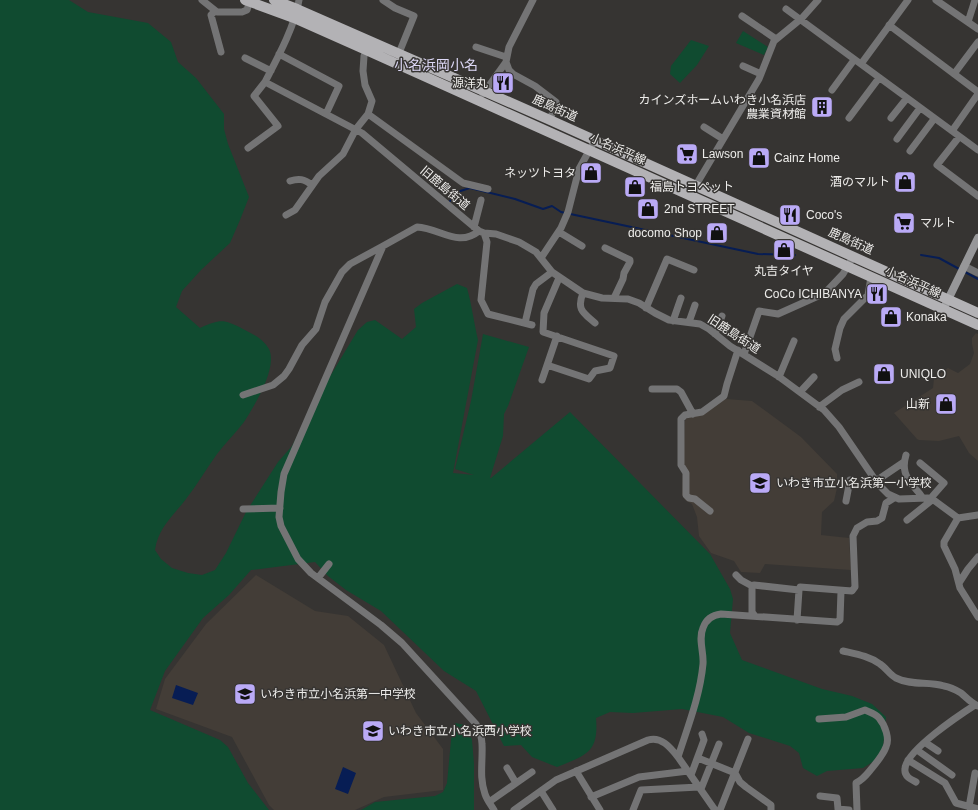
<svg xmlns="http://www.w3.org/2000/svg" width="978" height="810" font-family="Arial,'Noto Sans JP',sans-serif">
	<rect width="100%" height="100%" fill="#363432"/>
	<path fill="#433d37" d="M 976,333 L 978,334 L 978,461 L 969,453 L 959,436 L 939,441 L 919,440 L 917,439 L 894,413 L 933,388 L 934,378 L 948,368 L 958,373 L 970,364 L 974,353 L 972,344 L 972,338 Z
		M 726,399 L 752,401 L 801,437 L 837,474 L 837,488 L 834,501 L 822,512 L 821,535 L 849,538 L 851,570 L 765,564 L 760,573 L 741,572 L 734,561 L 711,553 L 699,536 L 697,517 L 692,504 L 685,500 L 682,495 L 685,421 L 686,419 Z
		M 256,575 L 315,611 L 348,616 L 384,645 L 416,713 L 443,749 L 443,790 L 384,797 L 355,810 L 274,810 L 269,805 L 232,737 L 156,709 L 165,679 L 206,624 Z"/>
	<path fill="#104b30" d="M 0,0 L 69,0 L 88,12 L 148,23 L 171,42 L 178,62 L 196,78 L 224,114 L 224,129 L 228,144 L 249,197 L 240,220 L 230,243 L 201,270 L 182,291 L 176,307 L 200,328 C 221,319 223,319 243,329 C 253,334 263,339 269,349 C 278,368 254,406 244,422 C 236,433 225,443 217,454 C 206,469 197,485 186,499 C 173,516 158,528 155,550 L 161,559 L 172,568 L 188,573 L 202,575 L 215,570 L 226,553 L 246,512 L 278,462 L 292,446 L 314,403 L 358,330 L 367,322 L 375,320 L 402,339 L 416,327 L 414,309 L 422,303 L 457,284 L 467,288 C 472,306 474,323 478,340 L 453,473 L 474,475 L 455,469 L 471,401 L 483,334 L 529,347 L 508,406 L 504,414 L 503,436 L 490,478 L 491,478 L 570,412 L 710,554 L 730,589 L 733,599 L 730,633 L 742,660 L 822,689 L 852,696 L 872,704 L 886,717 L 883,748 L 874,761 L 863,768 L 827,771 L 817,776 L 803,768 L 799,753 L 790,746 L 749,733 L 723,717 L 682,709 L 633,713 L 610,712 L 596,718 C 599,753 586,755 557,767 L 532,757 L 521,745 L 504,746 L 476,691 L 444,671 L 381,611 L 346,590 L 328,576 L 315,562 L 251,570 L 229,595 L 203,618 L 165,671 L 150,710 L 220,740 L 228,747 L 248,783 L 269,810 L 0,810 Z
		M 743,31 L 768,47 L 764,55 L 736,43 Z
		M 691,40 L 709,46 L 697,65 L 680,83 L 670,74 L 671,66 Z
		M 455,723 L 465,725 L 469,732 L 472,740 L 474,764 L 474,810 L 361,810 L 375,802 L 435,796 L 443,792 L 447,783 L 452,730 Z"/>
	<path fill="#071d54" d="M 176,685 L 198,693 L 193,705 L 172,698 Z
		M 343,767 L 356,773 L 348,794 L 335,789 Z"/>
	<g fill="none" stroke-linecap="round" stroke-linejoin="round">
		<path stroke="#071d54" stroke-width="2" d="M 450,201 L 457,192 L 470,188 L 515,199 L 543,209 L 552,206 L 561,212 L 758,254 L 795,255
			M 921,255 L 939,258 L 961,270
			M 965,272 L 978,279"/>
		<path stroke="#747475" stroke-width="7" d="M 202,0 L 217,12 L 242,12 L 247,10 L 250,0
			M 299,0 C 295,26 277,59 265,82 L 362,133 L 479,231 L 484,233 L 496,234 L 519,242 L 536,252 L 552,272 L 583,293 L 602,298 L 628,299 L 639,303 L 655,313 L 669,320 L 700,324 L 709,329 L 730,346 L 778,376 L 824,410 L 839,427 L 878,484 L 888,494 L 899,499 L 928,498 L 935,501 L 958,518 L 978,515
			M 383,0 L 395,8 L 414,16 L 399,53
			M 533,0 L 509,47 L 506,62 L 509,70 L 513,74 L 535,86 L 556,102 L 550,120
			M 936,0 L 978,29
			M 786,9 L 978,150
			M 215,11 L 211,15 L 221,52
			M 742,16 L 776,39
			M 968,22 L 975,0
			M 889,25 L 978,92
			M 476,47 L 506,57
			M 279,54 L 339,86 L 326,114
			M 245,58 L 271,71
			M 861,64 L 908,0
			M 743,66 L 761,74
			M 954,74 L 978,42
			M 832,90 L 854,60
			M 483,94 L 506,62
			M 368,114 L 463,183 L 488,189
			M 849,118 L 879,78
			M 891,118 L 907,98
			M 704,127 L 723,139
			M 952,131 L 978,94
			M 959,137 L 937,165 L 978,196
			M 897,139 L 920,108
			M 248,148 L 278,126 L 254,96 L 265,82
			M 910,151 L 934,119
			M 290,181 C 299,178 304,179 312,185
			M 693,190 L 759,79 L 774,41 L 802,18 L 818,0
			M 286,215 L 295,210 L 319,176 L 343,154 L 356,129 L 368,114 L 372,101 L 365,85 L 363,71 L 364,56 L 368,46
			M 474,227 L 481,200
			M 479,231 C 458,248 440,228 417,227 L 383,246 L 284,474 L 281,492 L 279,517 L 281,526 L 298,559 L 311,573 L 381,625 L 402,643 L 476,724 C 479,730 482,737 482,744 C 483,761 479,777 485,794 C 487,800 491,805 494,810
			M 559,232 L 582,246
			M 484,233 L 487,242 L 481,300 L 488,314 L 532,325
			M 605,248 L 630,260 L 630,262 L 624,273 L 623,279 L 614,298
			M 541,258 L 561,228 L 568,212 L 579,169 L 595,140
			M 964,266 L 978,273
			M 583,293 C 576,310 584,313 595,323
			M 646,308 L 667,259 L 694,270
			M 673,321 L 681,298
			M 689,322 L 695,305
			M 525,323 L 533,289 L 536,284 L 552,272
			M 715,334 L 722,316
			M 744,354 L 759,311 L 778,314 L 825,293 L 843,274 L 853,257
			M 837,358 L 835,349 L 840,328 L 844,319 L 868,295 L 871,277
			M 547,365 L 589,379 L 595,371 L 610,368 L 614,356 L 543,332 L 544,313 L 559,278
			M 779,377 L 794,341
			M 542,380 L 557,336
			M 652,389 L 677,389 L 681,392 L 693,414
			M 800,392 L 814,377
			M 243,395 L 273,385 L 284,376 L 289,369 L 302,345 L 316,329 L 325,302 L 342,272 L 350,264 L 383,246
			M 819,407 L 842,390 L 859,382
			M 906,455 C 902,468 905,477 914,487 C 917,491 920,493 922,497
			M 920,463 L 944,483 L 930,499
			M 876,481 L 904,462
			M 846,501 L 850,480
			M 243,509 L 280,508
			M 710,511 L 695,499 L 689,498 L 686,495 L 686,473 L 681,465 L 681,419 L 685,415 L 702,412 L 724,396 L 727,384 L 738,350
			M 958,518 L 944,542 L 944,546 L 955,569 L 960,588 L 978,617
			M 907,520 L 932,500
			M 736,575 L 741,580 L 752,586
			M 318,578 L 329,564
			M 959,583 L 968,569 L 978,557
			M 755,616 L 752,612 L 752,586 L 754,585 L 799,590
			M 797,620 L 799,590 L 800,587 L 852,591 L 855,587 L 853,536 L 857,528 L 867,522 L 877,521 L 882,518 L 886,503 L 894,498
			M 843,651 C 856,654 869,656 880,664 C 886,668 890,675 896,678 C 912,686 928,681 944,686 C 950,687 956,690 961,693 C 967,698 971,703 978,706
			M 819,719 L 846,717 L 865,710 C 870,712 876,714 879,718 C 885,725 890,739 886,747 C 883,755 877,762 872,768 C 867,774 864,779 856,783 L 857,810
			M 926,743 L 938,751
			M 917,750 L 952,775
			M 698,758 L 735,773 L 740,782 L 746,787 L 771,805 L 771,810
			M 908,760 L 945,783 L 956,803 L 978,809
			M 507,768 L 516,783
			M 576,771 L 600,810
			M 691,775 L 704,740 L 702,734
			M 916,782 C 910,779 904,776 905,769 C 905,751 961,714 975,705
			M 701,789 L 719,744
			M 541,791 L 553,810
			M 820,796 L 837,798 L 838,809 L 849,810
			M 591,797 L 639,777 L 688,771
			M 489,802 L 532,772
			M 969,807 L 975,773
			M 514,810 L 556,780 L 648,740 C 661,736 670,747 678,757
			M 633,810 L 641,790 L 699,787
			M 715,810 L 678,757 C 688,726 700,696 703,664 C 704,652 698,639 703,628 C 706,619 713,615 721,614 L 837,622 L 840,620 L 841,591
			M 720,810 L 748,739"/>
		<path stroke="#979799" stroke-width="8" d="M 943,310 L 978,238"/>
		<path stroke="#b3b2b5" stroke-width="10" d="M 245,0 L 294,18 L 366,50 L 978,325
			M 274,0 L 297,9 L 550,120 L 978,313"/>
	</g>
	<defs>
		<g id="restaurant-square" transform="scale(1.15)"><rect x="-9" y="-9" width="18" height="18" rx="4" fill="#baaaf6" stroke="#363432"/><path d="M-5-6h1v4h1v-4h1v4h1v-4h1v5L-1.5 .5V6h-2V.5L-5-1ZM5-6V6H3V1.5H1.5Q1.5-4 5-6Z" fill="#111"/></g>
		<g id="building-square" transform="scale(1.15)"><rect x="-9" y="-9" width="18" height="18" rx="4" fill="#baaaf6" stroke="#363432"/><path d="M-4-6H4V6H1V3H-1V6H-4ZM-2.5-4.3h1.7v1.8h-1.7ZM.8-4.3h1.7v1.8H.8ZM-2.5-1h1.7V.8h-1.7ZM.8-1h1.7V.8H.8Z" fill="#111"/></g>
		<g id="supermarket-square" transform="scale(1.15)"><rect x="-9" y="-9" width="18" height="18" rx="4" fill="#baaaf6" stroke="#363432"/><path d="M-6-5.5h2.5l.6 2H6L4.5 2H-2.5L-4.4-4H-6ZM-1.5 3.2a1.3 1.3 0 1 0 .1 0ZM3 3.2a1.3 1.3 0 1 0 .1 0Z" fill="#111"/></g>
		<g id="shop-square" transform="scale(1.15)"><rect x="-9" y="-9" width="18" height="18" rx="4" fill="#baaaf6" stroke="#363432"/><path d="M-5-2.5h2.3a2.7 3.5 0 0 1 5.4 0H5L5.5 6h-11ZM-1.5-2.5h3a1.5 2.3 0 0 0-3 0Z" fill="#111"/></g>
		<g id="school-square" transform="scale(1.15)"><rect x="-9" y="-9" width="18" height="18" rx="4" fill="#baaaf6" stroke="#363432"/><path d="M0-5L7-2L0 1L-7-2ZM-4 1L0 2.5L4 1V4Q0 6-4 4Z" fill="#111"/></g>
	</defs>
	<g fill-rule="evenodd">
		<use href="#restaurant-square" x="503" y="83"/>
		<use href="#building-square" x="822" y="107"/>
		<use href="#supermarket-square" x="687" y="154"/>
		<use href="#shop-square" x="759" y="158"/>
		<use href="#shop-square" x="591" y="173"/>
		<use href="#shop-square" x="905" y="182"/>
		<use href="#shop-square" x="635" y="187"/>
		<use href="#shop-square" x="648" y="209"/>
		<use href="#restaurant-square" x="790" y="215"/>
		<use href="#supermarket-square" x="904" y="223"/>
		<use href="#shop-square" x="717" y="233"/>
		<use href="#shop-square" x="784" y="250"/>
		<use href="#restaurant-square" x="877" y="294"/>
		<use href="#shop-square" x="891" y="317"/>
		<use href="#shop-square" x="884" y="374"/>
		<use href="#shop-square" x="946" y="404"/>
		<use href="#school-square" x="760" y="483"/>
		<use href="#school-square" x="245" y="694"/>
		<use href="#school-square" x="373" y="731"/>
	</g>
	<g text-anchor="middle" stroke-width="3" stroke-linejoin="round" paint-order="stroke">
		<g font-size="12" fill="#edecea" stroke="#363432" text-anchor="start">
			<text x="488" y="87" text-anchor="end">源洋丸</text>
			<text x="806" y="104" text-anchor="end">カインズホームいわき小名浜店<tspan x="806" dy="14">農業資材館</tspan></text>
			<text x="702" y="158">Lawson</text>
			<text x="774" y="162">Cainz Home</text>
			<text x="576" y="177" text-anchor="end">ネッツトヨタ</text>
			<text x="890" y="186" text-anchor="end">酒のマルト</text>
			<text x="650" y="191">福島トヨペット</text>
			<text x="664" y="213">2nd STREET</text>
			<text x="806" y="219">Coco's</text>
			<text x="920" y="227">マルト</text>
			<text x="702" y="237" text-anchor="end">docomo Shop</text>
			<text x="784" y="275" text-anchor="middle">丸吉タイヤ</text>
			<text x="862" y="298" text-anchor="end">CoCo ICHIBANYA</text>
			<text x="906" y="321">Konaka</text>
			<text x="900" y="378">UNIQLO</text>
			<text x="930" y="408" text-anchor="end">山新</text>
			<text x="776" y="487">いわき市立小名浜第一小学校</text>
			<text x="260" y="698">いわき市立小名浜第一中学校</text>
			<text x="388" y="735">いわき市立小名浜西小学校</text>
		</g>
		<g font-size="12" fill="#edecea" stroke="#363432">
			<text transform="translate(555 108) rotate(24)" y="4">鹿島街道</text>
			<text transform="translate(618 149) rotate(24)" y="4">小名浜平線</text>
			<text transform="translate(445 188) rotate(40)" y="4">旧鹿島街道</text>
			<text transform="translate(851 241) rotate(24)" y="4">鹿島街道</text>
			<text transform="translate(913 282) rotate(24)" y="4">小名浜平線</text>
			<text transform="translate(734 334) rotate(33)" y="4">旧鹿島街道</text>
		</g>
		<g font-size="14" fill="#ddd8f6" stroke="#363432">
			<text x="436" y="70">小名浜岡小名</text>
		</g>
	</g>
</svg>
